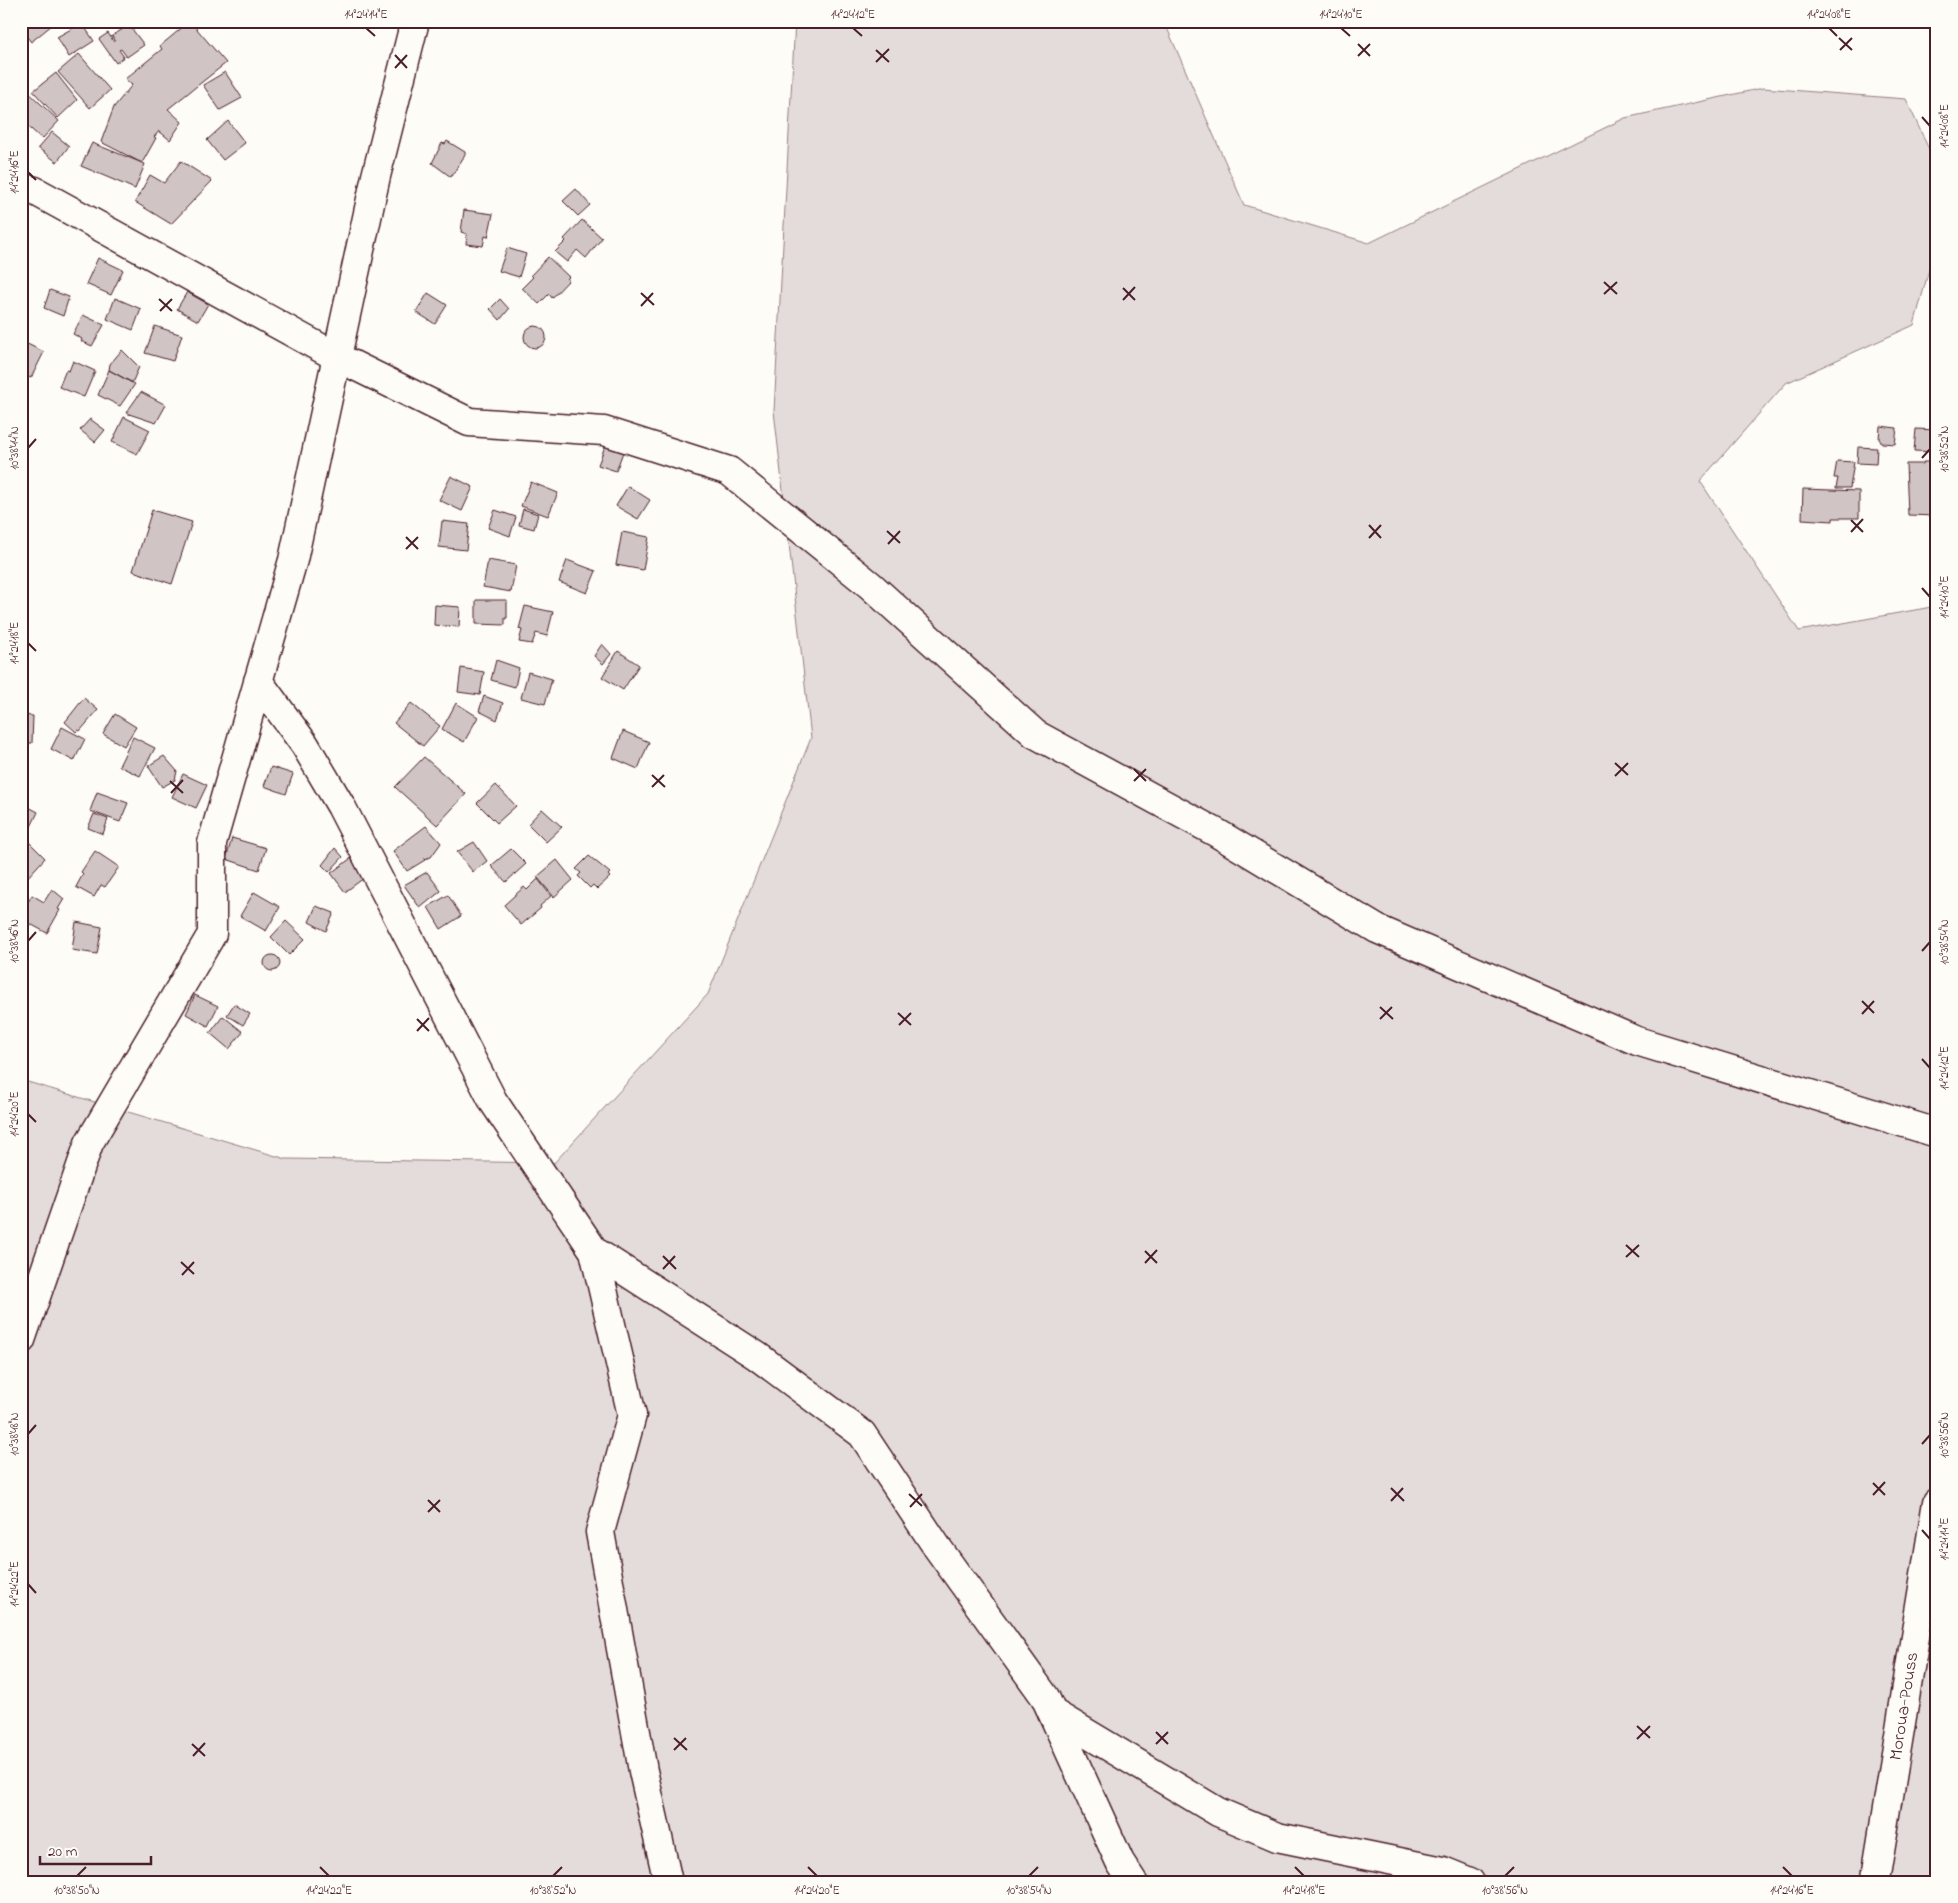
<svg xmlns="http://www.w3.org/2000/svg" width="1958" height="1903" font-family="'Indie Flower',sans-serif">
	<rect width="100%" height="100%" fill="#fdfcf7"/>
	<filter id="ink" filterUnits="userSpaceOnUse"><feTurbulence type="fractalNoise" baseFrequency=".02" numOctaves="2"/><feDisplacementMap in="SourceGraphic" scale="10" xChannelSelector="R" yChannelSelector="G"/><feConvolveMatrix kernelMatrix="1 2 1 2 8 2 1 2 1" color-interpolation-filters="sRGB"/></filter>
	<g filter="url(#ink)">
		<path fill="#e3dcda" stroke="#967e82" d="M 795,21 L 1164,21 L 1244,205 L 1369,243 L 1625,118 L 1763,88 L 1906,99 L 1937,167 L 1937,240 L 1914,325 L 1786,383 L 1700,481 L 1799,631 L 1937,606 L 1937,1882 L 21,1882 L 21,1080 L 286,1159 L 554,1163 L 708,994 L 811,738 L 774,411 Z"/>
		<path fill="#d0c5c4" stroke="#4a1f2b" d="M 21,21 L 48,21 L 52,25 L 31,42 L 21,29 Z
			M 190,21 L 226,63 L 168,109 L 182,122 L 170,140 L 159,131 L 154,137 L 156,138 L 142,163 L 101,142 L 114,107 L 132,85 L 125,79 L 162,49 L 160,46 Z
			M 82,23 L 94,41 L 69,57 L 57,37 Z
			M 129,25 L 144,45 L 127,57 L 121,49 L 119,50 L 124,57 L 116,63 L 99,39 L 108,33 L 114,42 L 115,41 L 112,36 Z
			M 79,54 L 110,90 L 90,108 L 58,72 Z
			M 225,72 L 242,98 L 220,110 L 203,85 Z
			M 56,73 L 77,100 L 58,118 L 33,91 Z
			M 25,89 L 59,121 L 42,139 L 21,120 L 21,93 Z
			M 228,121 L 245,143 L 223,160 L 207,140 Z
			M 52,132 L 69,146 L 57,162 L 38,148 Z
			M 447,141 L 465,152 L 465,155 L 451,177 L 432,163 L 442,143 L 445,144 Z
			M 92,143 L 145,164 L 135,189 L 81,166 Z
			M 181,161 L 212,181 L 171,224 L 135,202 L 150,175 L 164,183 Z
			M 576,189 L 590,205 L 578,216 L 563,201 Z
			M 464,210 L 493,214 L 488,237 L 485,236 L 483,246 L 466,244 L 467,234 L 461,232 Z
			M 582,220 L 602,238 L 586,258 L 577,250 L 567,262 L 555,252 L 566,241 L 564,239 Z
			M 507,248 L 526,254 L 519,277 L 499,271 Z
			M 548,257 L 569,277 L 567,279 L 569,280 L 552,298 L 549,294 L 539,304 L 522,288 L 533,277 L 531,275 Z
			M 98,258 L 123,270 L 111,295 L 86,284 Z
			M 50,290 L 69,297 L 63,316 L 44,308 Z
			M 187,292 L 208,304 L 198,321 L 177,309 Z
			M 428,293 L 447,305 L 435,324 L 416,312 Z
			M 115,298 L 141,309 L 133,330 L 107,319 Z
			M 500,299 L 509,309 L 500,320 L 490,309 Z
			M 83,315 L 104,325 L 92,346 L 81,341 L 82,339 L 73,334 Z
			M 155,326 L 182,335 L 173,361 L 145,353 Z
			M524 337a11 11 0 1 1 22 0a11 11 0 1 1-22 0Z
			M 21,341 L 44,352 L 31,378 L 21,374 Z
			M 122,350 L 139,367 L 132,383 L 109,370 L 110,364 Z
			M 73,361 L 95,371 L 84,397 L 59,387 L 66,370 L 69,371 Z
			M 109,370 L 135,384 L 120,406 L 98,395 Z
			M 141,392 L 166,405 L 156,423 L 126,413 Z
			M 124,417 L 150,430 L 137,454 L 112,442 Z
			M 90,419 L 105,430 L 95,442 L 80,430 Z
			M 1880,426 L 1897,428 L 1895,444 L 1882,443 L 1879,439 Z
			M 1916,429 L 1937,430 L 1937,452 L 1914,451 Z
			M 605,446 L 623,452 L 616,471 L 598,465 Z
			M 1858,447 L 1877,448 L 1876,464 L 1857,463 Z
			M 1837,461 L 1854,462 L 1850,488 L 1836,488 L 1838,478 L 1834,478 Z
			M 1923,462 L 1937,462 L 1937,516 L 1908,515 L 1906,464 L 1923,464 Z
			M 451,476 L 473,487 L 462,511 L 439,500 Z
			M 531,482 L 558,493 L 548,516 L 521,506 Z
			M 628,486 L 650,500 L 638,519 L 616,506 Z
			M 1803,489 L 1859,491 L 1859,518 L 1833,518 L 1833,521 L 1802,519 Z
			M 523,509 L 538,514 L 534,529 L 519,525 Z
			M 152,510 L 192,522 L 172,584 L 133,571 Z
			M 495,510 L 516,517 L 510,536 L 488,528 Z
			M 442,521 L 469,524 L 466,550 L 439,547 Z
			M 622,532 L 649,537 L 643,570 L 616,565 Z
			M 488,560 L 516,565 L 511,592 L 483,587 Z
			M 567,560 L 596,571 L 587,593 L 559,582 Z
			M 476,600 L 507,600 L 507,618 L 505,618 L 505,625 L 476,624 Z
			M 435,605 L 460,607 L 459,627 L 434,625 Z
			M 525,606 L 553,612 L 547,636 L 536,633 L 532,644 L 519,642 L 522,630 L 519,629 Z
			M 602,644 L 611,654 L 603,664 L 594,656 Z
			M 618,651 L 639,665 L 623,690 L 602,677 Z
			M 496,660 L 519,668 L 515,687 L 491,680 Z
			M 461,668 L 484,672 L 480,695 L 458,692 Z
			M 528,672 L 552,679 L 545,704 L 521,698 Z
			M 484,696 L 503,703 L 497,720 L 479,711 Z
			M 84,698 L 98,710 L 80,731 L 78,730 L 76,732 L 65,722 Z
			M 411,703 L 440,726 L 423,746 L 394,723 Z
			M 456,703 L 478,717 L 464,742 L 442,729 Z
			M 115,714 L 136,727 L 124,746 L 103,734 Z
			M 21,715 L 33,716 L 32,743 L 21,743 Z
			M 62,727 L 85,739 L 74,761 L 51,749 Z
			M 623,731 L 649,742 L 638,769 L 613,758 Z
			M 133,737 L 155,748 L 140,776 L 119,766 Z
			M 21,745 L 28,746 L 22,777 L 21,777 Z
			M 164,756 L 177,771 L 175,780 L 162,787 L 148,766 Z
			M 424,757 L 466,794 L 437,825 L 395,787 Z
			M 271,767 L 293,774 L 286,794 L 264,786 Z
			M 183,774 L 207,785 L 196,808 L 172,797 Z
			M 496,785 L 516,806 L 497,823 L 477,803 Z
			M 97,792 L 128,803 L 120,822 L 90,811 Z
			M 21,803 L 38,812 L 26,837 L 21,834 Z
			M 542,809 L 562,827 L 546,842 L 528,824 Z
			M 94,814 L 108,819 L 103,834 L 88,828 Z
			M 426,826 L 441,843 L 431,857 L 424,859 L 425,860 L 407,871 L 393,851 Z
			M 232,838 L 266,848 L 259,870 L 226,859 Z
			M 27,840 L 45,858 L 26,879 L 21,874 L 21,846 Z
			M 474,842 L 487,861 L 473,872 L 457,852 Z
			M 335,848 L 343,857 L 329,872 L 322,865 Z
			M 511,849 L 526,864 L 506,882 L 491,866 Z
			M 95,851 L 119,867 L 105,887 L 101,885 L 94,897 L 76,887 L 83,874 L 81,872 Z
			M 354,856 L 368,875 L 345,892 L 331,873 Z
			M 589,856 L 610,873 L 608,875 L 610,877 L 597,889 L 593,885 L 590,888 L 578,876 L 581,873 L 576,869 Z
			M 557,860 L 573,880 L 554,897 L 537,877 Z
			M 427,872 L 441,891 L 420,908 L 404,885 Z
			M 538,879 L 551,896 L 540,906 L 541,908 L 521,925 L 504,905 L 524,887 L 527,890 Z
			M 52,889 L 64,899 L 58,909 L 60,910 L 47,933 L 21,919 L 21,914 L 32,895 L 44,902 Z
			M 254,892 L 280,907 L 266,931 L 240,916 Z
			M 448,895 L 461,916 L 441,929 L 428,907 Z
			M 316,906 L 334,913 L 326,931 L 309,922 Z
			M 286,921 L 305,939 L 289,955 L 271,937 Z
			M 76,922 L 102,927 L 97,954 L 72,950 Z
			M264 963a8 8 0 1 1 16 0a8 8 0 1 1-16 0Z
			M 195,995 L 218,1006 L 208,1026 L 186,1014 Z
			M 234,1004 L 250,1014 L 243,1025 L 227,1015 Z
			M 223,1016 L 243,1032 L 229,1049 L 210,1033 Z"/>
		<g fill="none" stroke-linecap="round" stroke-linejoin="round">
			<g stroke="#4a1f2b" stroke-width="31">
				<path id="street" d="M 21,188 L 35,191 L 337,357 L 469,422 L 604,431 L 729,471 L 870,585 L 1035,734 L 1217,833 L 1377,929 L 1637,1041 L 1937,1133
					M 258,681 L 305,745 L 341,806 L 493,1101 L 594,1251 L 757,1356 L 862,1434 L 937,1547 L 1045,1697 L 1120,1862 L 1133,1882
					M 594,1251 L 632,1415 L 600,1532 L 643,1771 L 668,1882
					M 21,1340 L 89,1143 L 212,934 L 212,843 L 293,560 L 376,176 L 415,21
					M 1053,1713 L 1218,1812 L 1277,1837 L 1443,1871 L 1470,1882"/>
			</g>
			<g stroke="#4a1f2b" stroke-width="31">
				<path id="primary" d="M 1875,1882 L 1937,1502"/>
			</g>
			<use href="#street" stroke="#fdfcf7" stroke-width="28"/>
			<use href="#primary" stroke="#fdfcf7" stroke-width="28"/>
		</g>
	</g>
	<path fill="none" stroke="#4a1f2b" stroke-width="2" d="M 366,28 L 375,36M 853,28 L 862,36M 1341,28 L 1350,36M 1829,28 L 1837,36M 1839,38 L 1852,50M 1358,44 L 1370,56M 876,50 L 889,62M 1840,50 L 1852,38M 395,55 L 407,68M 1358,56 L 1370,44M 876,62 L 889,49M 395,68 L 407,55M 1922,117 L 1930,126M 28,172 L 36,180M 1604,282 L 1617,294M 1123,288 L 1135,300M 641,293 L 654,305M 1604,294 L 1617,282M 159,299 L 172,311M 1123,300 L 1135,287M 641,306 L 653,293M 160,311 L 172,299M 28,448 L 36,439M 1922,458 L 1930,449M 1851,520 L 1863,532M 1369,525 L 1381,538M 887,531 L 900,543M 1851,532 L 1863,519M 406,537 L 418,549M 1369,538 L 1381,525M 888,544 L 900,531M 406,549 L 418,537M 1922,588 L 1930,597M 28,643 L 36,651M 1615,763 L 1628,775M 1134,769 L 1146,781M 652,775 L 665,787M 1615,776 L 1628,763M 170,781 L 183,793M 1134,781 L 1146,769M 652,787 L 664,775M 171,793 L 183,780M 28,941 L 36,932M 1922,951 L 1930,942M 1862,1001 L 1874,1013M 1380,1007 L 1393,1019M 898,1013 L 911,1025M 1862,1014 L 1874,1001M 417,1019 L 429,1031M 1380,1019 L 1392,1007M 899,1025 L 911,1013M 417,1031 L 429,1018M 1922,1059 L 1930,1068M 28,1114 L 36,1122M 1626,1245 L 1639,1257M 1145,1251 L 1157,1263M 663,1256 L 676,1269M 1626,1257 L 1639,1245M 181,1262 L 194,1274M 1145,1263 L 1157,1250M 663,1269 L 675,1256M 182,1275 L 194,1262M 28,1434 L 36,1425M 1922,1444 L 1930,1435M 1873,1483 L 1885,1495M 1391,1488 L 1404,1501M 909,1494 L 922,1506M 1873,1495 L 1885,1482M 428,1500 L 440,1512M 1391,1501 L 1403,1488M 910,1507 L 922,1494M 428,1512 L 440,1500M 1922,1530 L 1930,1539M 28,1584 L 36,1593M 1637,1726 L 1650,1738M 1156,1732 L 1168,1744M 674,1738 L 687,1750M 1637,1739 L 1650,1726M 192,1744 L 205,1756M 1156,1744 L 1168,1732M 674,1750 L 686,1738M 193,1756 L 205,1743M 320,1867 L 329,1876M 808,1867 L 817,1876M 1295,1867 L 1304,1876M 1783,1867 L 1792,1876M 77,1876 L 86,1867M 553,1876 L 562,1867M 1029,1876 L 1038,1867M 1505,1876 L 1514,1867"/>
	<g text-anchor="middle" stroke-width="5" stroke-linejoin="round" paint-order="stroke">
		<g font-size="18" fill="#4a1f2b" stroke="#fdfcf7">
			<text transform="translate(1903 1706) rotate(-81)" y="6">Moroua-Pouss</text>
		</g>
	</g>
	<rect width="1958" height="1903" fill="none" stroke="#fdfcf7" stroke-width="55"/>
	<path d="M40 1856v8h111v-8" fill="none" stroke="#4a1f2b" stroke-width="2.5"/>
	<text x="48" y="1856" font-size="15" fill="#4a1f2b" stroke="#fdfcf7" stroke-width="4" paint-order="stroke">20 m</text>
	<rect x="28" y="28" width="1902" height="1848" fill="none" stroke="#4a1f2b" stroke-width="2"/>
	<g font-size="12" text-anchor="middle" fill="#4a1f2b">
		<text x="366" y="18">14°24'14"E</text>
		<text x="853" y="18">14°24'12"E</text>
		<text x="1341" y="18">14°24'10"E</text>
		<text x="1829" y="18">14°24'08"E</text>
		<text transform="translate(1944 126) rotate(-90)" y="4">14°24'08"E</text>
		<text transform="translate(14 172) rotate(-90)" y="4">14°24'16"E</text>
		<text transform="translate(14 448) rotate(-90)" y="4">10°38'44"N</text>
		<text transform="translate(1944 449) rotate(-90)" y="4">10°38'52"N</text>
		<text transform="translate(1944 597) rotate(-90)" y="4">14°24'10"E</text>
		<text transform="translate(14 643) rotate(-90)" y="4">14°24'18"E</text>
		<text transform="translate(14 941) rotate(-90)" y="4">10°38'46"N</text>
		<text transform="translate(1944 942) rotate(-90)" y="4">10°38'54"N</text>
		<text transform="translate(1944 1068) rotate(-90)" y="4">14°24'12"E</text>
		<text transform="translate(14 1114) rotate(-90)" y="4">14°24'20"E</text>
		<text transform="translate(14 1434) rotate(-90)" y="4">10°38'48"N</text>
		<text transform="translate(1944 1435) rotate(-90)" y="4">10°38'56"N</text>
		<text transform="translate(1944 1539) rotate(-90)" y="4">14°24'14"E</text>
		<text transform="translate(14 1584) rotate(-90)" y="4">14°24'22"E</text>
		<text x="77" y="1894">10°38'50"N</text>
		<text x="329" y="1894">14°24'22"E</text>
		<text x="553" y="1894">10°38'52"N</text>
		<text x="817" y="1894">14°24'20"E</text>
		<text x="1029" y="1894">10°38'54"N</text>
		<text x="1304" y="1894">14°24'18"E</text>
		<text x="1505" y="1894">10°38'56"N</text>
		<text x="1792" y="1894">14°24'16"E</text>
	</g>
</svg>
